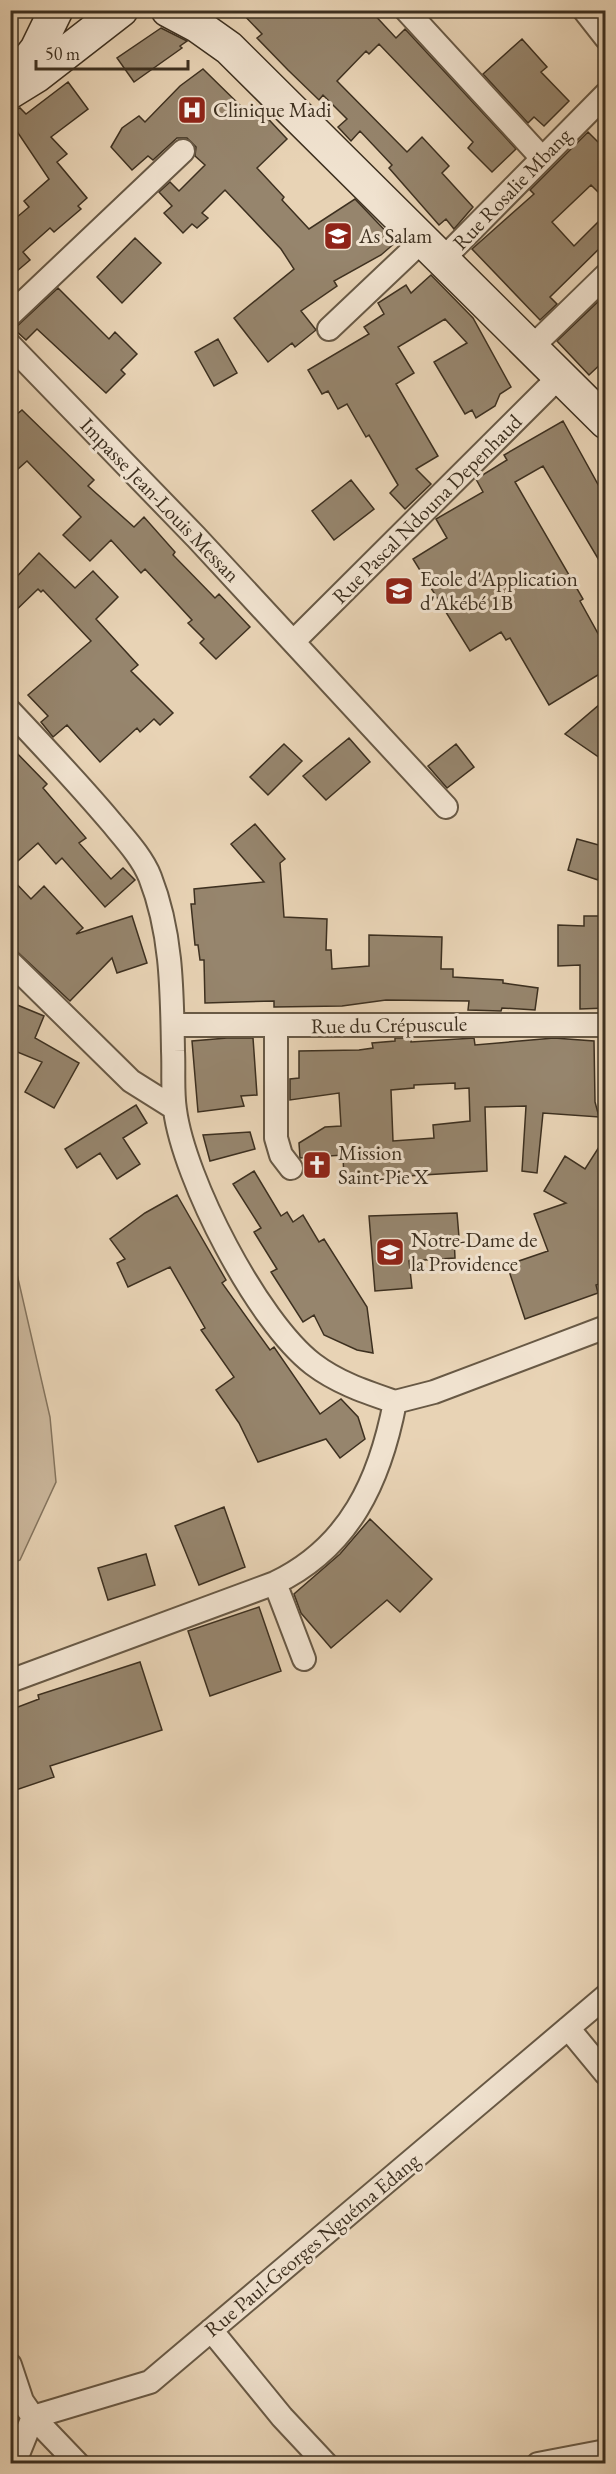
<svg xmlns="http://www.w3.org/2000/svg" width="616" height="2474" font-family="'EB Garamond',serif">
	<rect width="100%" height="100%" fill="#e8d3b5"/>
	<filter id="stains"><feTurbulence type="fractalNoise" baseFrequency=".00333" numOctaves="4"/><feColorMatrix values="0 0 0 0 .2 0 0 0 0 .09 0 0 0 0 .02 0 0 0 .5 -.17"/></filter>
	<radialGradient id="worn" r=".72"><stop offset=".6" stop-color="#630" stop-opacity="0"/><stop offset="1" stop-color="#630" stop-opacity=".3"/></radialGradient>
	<path fill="#cbb79c" stroke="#84745e" stroke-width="1.5" d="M 11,1248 L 50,1417 L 56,1482 L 20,1560 L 11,1564 Z"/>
	<path fill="#96856d" stroke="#3d3020" stroke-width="1.5" fill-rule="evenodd" d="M 239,10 L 370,10 L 396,38 L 405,29 L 516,149 L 492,172 L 468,148 L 473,142 L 379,44 L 369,54 L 366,51 L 337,81 L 407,152 L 422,137 L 449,166 L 442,173 L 473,207 L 454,229 L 446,219 L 439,225 L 389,168 L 392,165 L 360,131 L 351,141 L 338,127 L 347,119 L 323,95 L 319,100 L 288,70 L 257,38 L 262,34 Z
		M 161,28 L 187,41 L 180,46 L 182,48 L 134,82 L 117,58 Z
		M 522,39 L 547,67 L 541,72 L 569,101 L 544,126 L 534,117 L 528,123 L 483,74 Z
		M 203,69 L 250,115 L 258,108 L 287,139 L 257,168 L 284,197 L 282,200 L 309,229 L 355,199 L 396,242 L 381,255 L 334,281 L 337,286 L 301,311 L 316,330 L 295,347 L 292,343 L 268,362 L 234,318 L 294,269 L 281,249 L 225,190 L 202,213 L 208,218 L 197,228 L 192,224 L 183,233 L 164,213 L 172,206 L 159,192 L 170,182 L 179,191 L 205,165 L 195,156 L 196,147 L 187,138 L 177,138 L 153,160 L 148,156 L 132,170 L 111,147 L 122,128 L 139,116 L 145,122 L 180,86 Z
		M 68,82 L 88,109 L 51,137 L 67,154 L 57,162 L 87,198 L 78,206 L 81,209 L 54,232 L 50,228 L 23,252 L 30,260 L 10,277 L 10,223 L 29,207 L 24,201 L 49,179 L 10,121 L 10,112 L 20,108 L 26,114 Z
		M 588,132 L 606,150 L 606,200 L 591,185 L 552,222 L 574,246 L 606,214 L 606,242 L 550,297 L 557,304 L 540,320 L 472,249 L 534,194 L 530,190 Z
		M 135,238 L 161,263 L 122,303 L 97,277 Z
		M 431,275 L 473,318 L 511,387 L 500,394 L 495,406 L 476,418 L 472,410 L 465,414 L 434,362 L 467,343 L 445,319 L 398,347 L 414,373 L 396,384 L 438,456 L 416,469 L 431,484 L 405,509 L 390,493 L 398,485 L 369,435 L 366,437 L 347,404 L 338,409 L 328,391 L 322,394 L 308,370 L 369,334 L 364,327 L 384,314 L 378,303 L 406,285 L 411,293 Z
		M 58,288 L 109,339 L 115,332 L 137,354 L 121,370 L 125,374 L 106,393 L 37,329 L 26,340 L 14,329 Z
		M 606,294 L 606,359 L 589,375 L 557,341 Z
		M 218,339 L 237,373 L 214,386 L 195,352 Z
		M 22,410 L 94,480 L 88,486 L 134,527 L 144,517 L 175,552 L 173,555 L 215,598 L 219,594 L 250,627 L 216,659 L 200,643 L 204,639 L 188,623 L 192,620 L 145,569 L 141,573 L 111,540 L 90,561 L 63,535 L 81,517 L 27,461 L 10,476 L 10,420 Z
		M 563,421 L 606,499 L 606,572 L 543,466 L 515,482 L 583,599 L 580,601 L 606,648 L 606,670 L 549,705 L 510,638 L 506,640 L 501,632 L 470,651 L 413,559 L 447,538 L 436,519 L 483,492 L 476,479 L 507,460 L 504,455 Z
		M 351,480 L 374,509 L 334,540 L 312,511 Z
		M 39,553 L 75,588 L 93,571 L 118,597 L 96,619 L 138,665 L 131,671 L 173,713 L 160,725 L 154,719 L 140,732 L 137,728 L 100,762 L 67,725 L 53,737 L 41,722 L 48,716 L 28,695 L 91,641 L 43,590 L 41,592 L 38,589 L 10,616 L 10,584 Z
		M 606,699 L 606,762 L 565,734 Z
		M 349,738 L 370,762 L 326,800 L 303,776 Z
		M 284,744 L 302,761 L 268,795 L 250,777 Z
		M 456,744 L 474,767 L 447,788 L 428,766 Z
		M 10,746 L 47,784 L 43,788 L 86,838 L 79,843 L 111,879 L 123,868 L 135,880 L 105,907 L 62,858 L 56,864 L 38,843 L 10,868 Z
		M 255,824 L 285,859 L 280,863 L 284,917 L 327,919 L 326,950 L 331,950 L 332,969 L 369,966 L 369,935 L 442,937 L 441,969 L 453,969 L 453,977 L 503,980 L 503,983 L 538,988 L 535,1010 L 502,1008 L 501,1011 L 468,1010 L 469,1001 L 386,1000 L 342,1006 L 274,1007 L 274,1001 L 205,1003 L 204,960 L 200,960 L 198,945 L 195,945 L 191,904 L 195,904 L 194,889 L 264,882 L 231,844 Z
		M 577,839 L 606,847 L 598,880 L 568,870 Z
		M 10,877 L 31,899 L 44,886 L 83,928 L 76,934 L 132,916 L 147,963 L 117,973 L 112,958 L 70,1001 L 10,945 Z
		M 584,916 L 601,916 L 601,982 L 606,983 L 606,1008 L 580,1009 L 580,965 L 558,966 L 558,925 L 584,926 Z
		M 10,1002 L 44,1016 L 35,1038 L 79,1063 L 54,1108 L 25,1092 L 42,1062 L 10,1049 Z
		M 227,1038 L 253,1038 L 257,1095 L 241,1096 L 244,1106 L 198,1112 L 192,1041 Z
		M 395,1038 L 411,1038 L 411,1042 L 474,1038 L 475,1045 L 554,1038 L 594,1041 L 595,1102 L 599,1117 L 543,1113 L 537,1173 L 522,1171 L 526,1106 L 485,1107 L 487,1171 L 344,1180 L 343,1155 L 300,1158 L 299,1143 L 325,1127 L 341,1126 L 339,1093 L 290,1100 L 290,1079 L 299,1078 L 299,1051 L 359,1050 L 373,1048 L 372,1043 L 395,1041 ZM 455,1083 L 455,1089 L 469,1088 L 470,1121 L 433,1125 L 434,1138 L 393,1141 L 391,1090 L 414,1088 L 414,1085 Z
		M 136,1105 L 147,1123 L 123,1138 L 140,1164 L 117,1179 L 100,1153 L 77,1168 L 65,1149 Z
		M 250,1132 L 255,1149 L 210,1161 L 203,1135 Z
		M 606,1136 L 606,1282 L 596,1285 L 598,1293 L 525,1319 L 509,1271 L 516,1262 L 548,1251 L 534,1214 L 566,1203 L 544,1191 L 565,1156 L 585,1169 Z
		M 254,1171 L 281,1216 L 287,1212 L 293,1222 L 303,1215 L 319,1242 L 324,1239 L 367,1307 L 373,1353 L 357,1350 L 324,1335 L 314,1315 L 303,1322 L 271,1272 L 277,1269 L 254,1232 L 261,1228 L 233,1184 Z
		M 177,1195 L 226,1280 L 222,1283 L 270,1350 L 274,1347 L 320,1414 L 341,1399 L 358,1417 L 365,1439 L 340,1458 L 326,1439 L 258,1462 L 239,1423 L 216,1390 L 234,1377 L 201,1330 L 205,1328 L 170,1267 L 128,1287 L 117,1263 L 125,1259 L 110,1239 L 145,1213 Z
		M 457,1213 L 459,1237 L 454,1237 L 455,1258 L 409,1261 L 412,1288 L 375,1291 L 369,1216 Z
		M 224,1507 L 245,1567 L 199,1585 L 175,1526 Z
		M 370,1519 L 432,1579 L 400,1612 L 387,1600 L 331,1648 L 301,1613 L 294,1594 L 340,1554 Z
		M 146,1554 L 155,1585 L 108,1600 L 98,1568 Z
		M 259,1607 L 281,1671 L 210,1696 L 188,1631 Z
		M 140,1662 L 162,1730 L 50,1766 L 54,1777 L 10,1792 L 10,1710 L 39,1699 L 38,1695 Z"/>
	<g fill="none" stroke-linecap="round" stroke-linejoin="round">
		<g stroke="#685945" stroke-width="26">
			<path id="minor" d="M 406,10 L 541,157
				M 584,10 L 606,38
				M 443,259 L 606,94
				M 10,315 L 183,151
				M 329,329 L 424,239
				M 10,345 L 196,537 L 446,807
				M 531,348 L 606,275
				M 294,641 L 560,376
				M 10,711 C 45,748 79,784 111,822 C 125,839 142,857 150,877 C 172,933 172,991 173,1051 C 174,1070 172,1091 175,1110 C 184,1179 257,1321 313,1364 C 338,1383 366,1392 395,1402
				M 10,962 L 131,1081 L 174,1108
				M 173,1025 L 606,1025
				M 276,1027 L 276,1138 L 281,1155 L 291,1168
				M 395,1402 L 434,1392 L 606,1327
				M 275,1583 L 304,1659
				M 10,1681 L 275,1583 C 350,1547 380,1480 395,1402
				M 568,2028 L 606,2074
				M 211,2330 L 282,2417 L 326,2464
				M 10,2365 L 22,2401 L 33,2417 L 78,2464
				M 10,2461 L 18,2454 L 33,2417 L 150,2382 L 606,1996
				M 538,2464 L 606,2451"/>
		</g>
		<g stroke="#3d3020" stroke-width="36">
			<path id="secondary" d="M 168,10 L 198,26 L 229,48 L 606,422
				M 13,80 L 37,49 L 56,10
				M 10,92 L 36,76 L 121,10"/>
		</g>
		<use href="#minor" stroke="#f0e2cf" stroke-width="22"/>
		<use href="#secondary" stroke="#f0e2cf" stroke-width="33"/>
	</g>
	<defs>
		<g id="hospital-square" transform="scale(1.5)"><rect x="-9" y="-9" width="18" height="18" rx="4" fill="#8f2418" stroke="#f0e2cf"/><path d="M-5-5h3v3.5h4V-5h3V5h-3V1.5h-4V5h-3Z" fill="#fff"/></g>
		<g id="school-square" transform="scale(1.5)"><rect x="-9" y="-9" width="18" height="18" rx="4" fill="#8f2418" stroke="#f0e2cf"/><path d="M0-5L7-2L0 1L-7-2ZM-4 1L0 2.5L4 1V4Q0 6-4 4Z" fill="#fff"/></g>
		<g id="church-square" transform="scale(1.5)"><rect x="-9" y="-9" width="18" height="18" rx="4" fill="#8f2418" stroke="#f0e2cf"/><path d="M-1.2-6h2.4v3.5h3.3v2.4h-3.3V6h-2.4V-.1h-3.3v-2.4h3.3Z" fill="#fff"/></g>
	</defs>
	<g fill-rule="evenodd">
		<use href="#hospital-square" x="192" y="110"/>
		<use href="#school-square" x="338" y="236"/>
		<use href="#school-square" x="399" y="591"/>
		<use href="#church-square" x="317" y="1165"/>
		<use href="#school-square" x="390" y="1252"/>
	</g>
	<g text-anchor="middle" stroke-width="6" stroke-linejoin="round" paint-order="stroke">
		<g font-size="21" fill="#3d3020" stroke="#f0e2cf" text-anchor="start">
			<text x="213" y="117">Clinique Madi</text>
			<text x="359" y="243">As Salam</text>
			<text x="420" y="586">Ecole d'Application<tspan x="420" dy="24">d'Akébé 1B</tspan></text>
			<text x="338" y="1160">Mission<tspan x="338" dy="24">Saint-Pie X</tspan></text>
			<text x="411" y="1247">Notre-Dame de<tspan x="411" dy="24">la Providence</tspan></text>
		</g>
		<g font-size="21" fill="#3d3020" stroke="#f0e2cf">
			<text transform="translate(512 189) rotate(-46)" y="7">Rue Rosalie Mbang</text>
			<text transform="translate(160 500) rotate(46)" y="7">Impasse Jean-Louis Messan</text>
			<text transform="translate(427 509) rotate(-45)" y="7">Rue Pascal Ndouna Depenhaud</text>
			<text transform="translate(389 1025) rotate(-1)" y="7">Rue du Crépuscule</text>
			<text transform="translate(312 2245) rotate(-40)" y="7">Rue Paul-Georges Nguéma Edang</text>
		</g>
	</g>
	<rect width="616" height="2474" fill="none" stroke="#e8d3b5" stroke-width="36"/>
	<rect x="12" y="12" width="592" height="2450" fill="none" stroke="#3d3020" stroke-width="3"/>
	<rect x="18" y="18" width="580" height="2438" fill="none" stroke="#3d3020" stroke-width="1.5"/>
	<path d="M36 60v9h152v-9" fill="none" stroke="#3d3020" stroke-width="3"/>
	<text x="45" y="60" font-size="18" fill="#3d3020" stroke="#f0e2cf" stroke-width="4.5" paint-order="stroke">50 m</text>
	<rect width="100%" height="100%" filter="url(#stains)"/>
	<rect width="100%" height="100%" fill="url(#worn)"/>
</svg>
